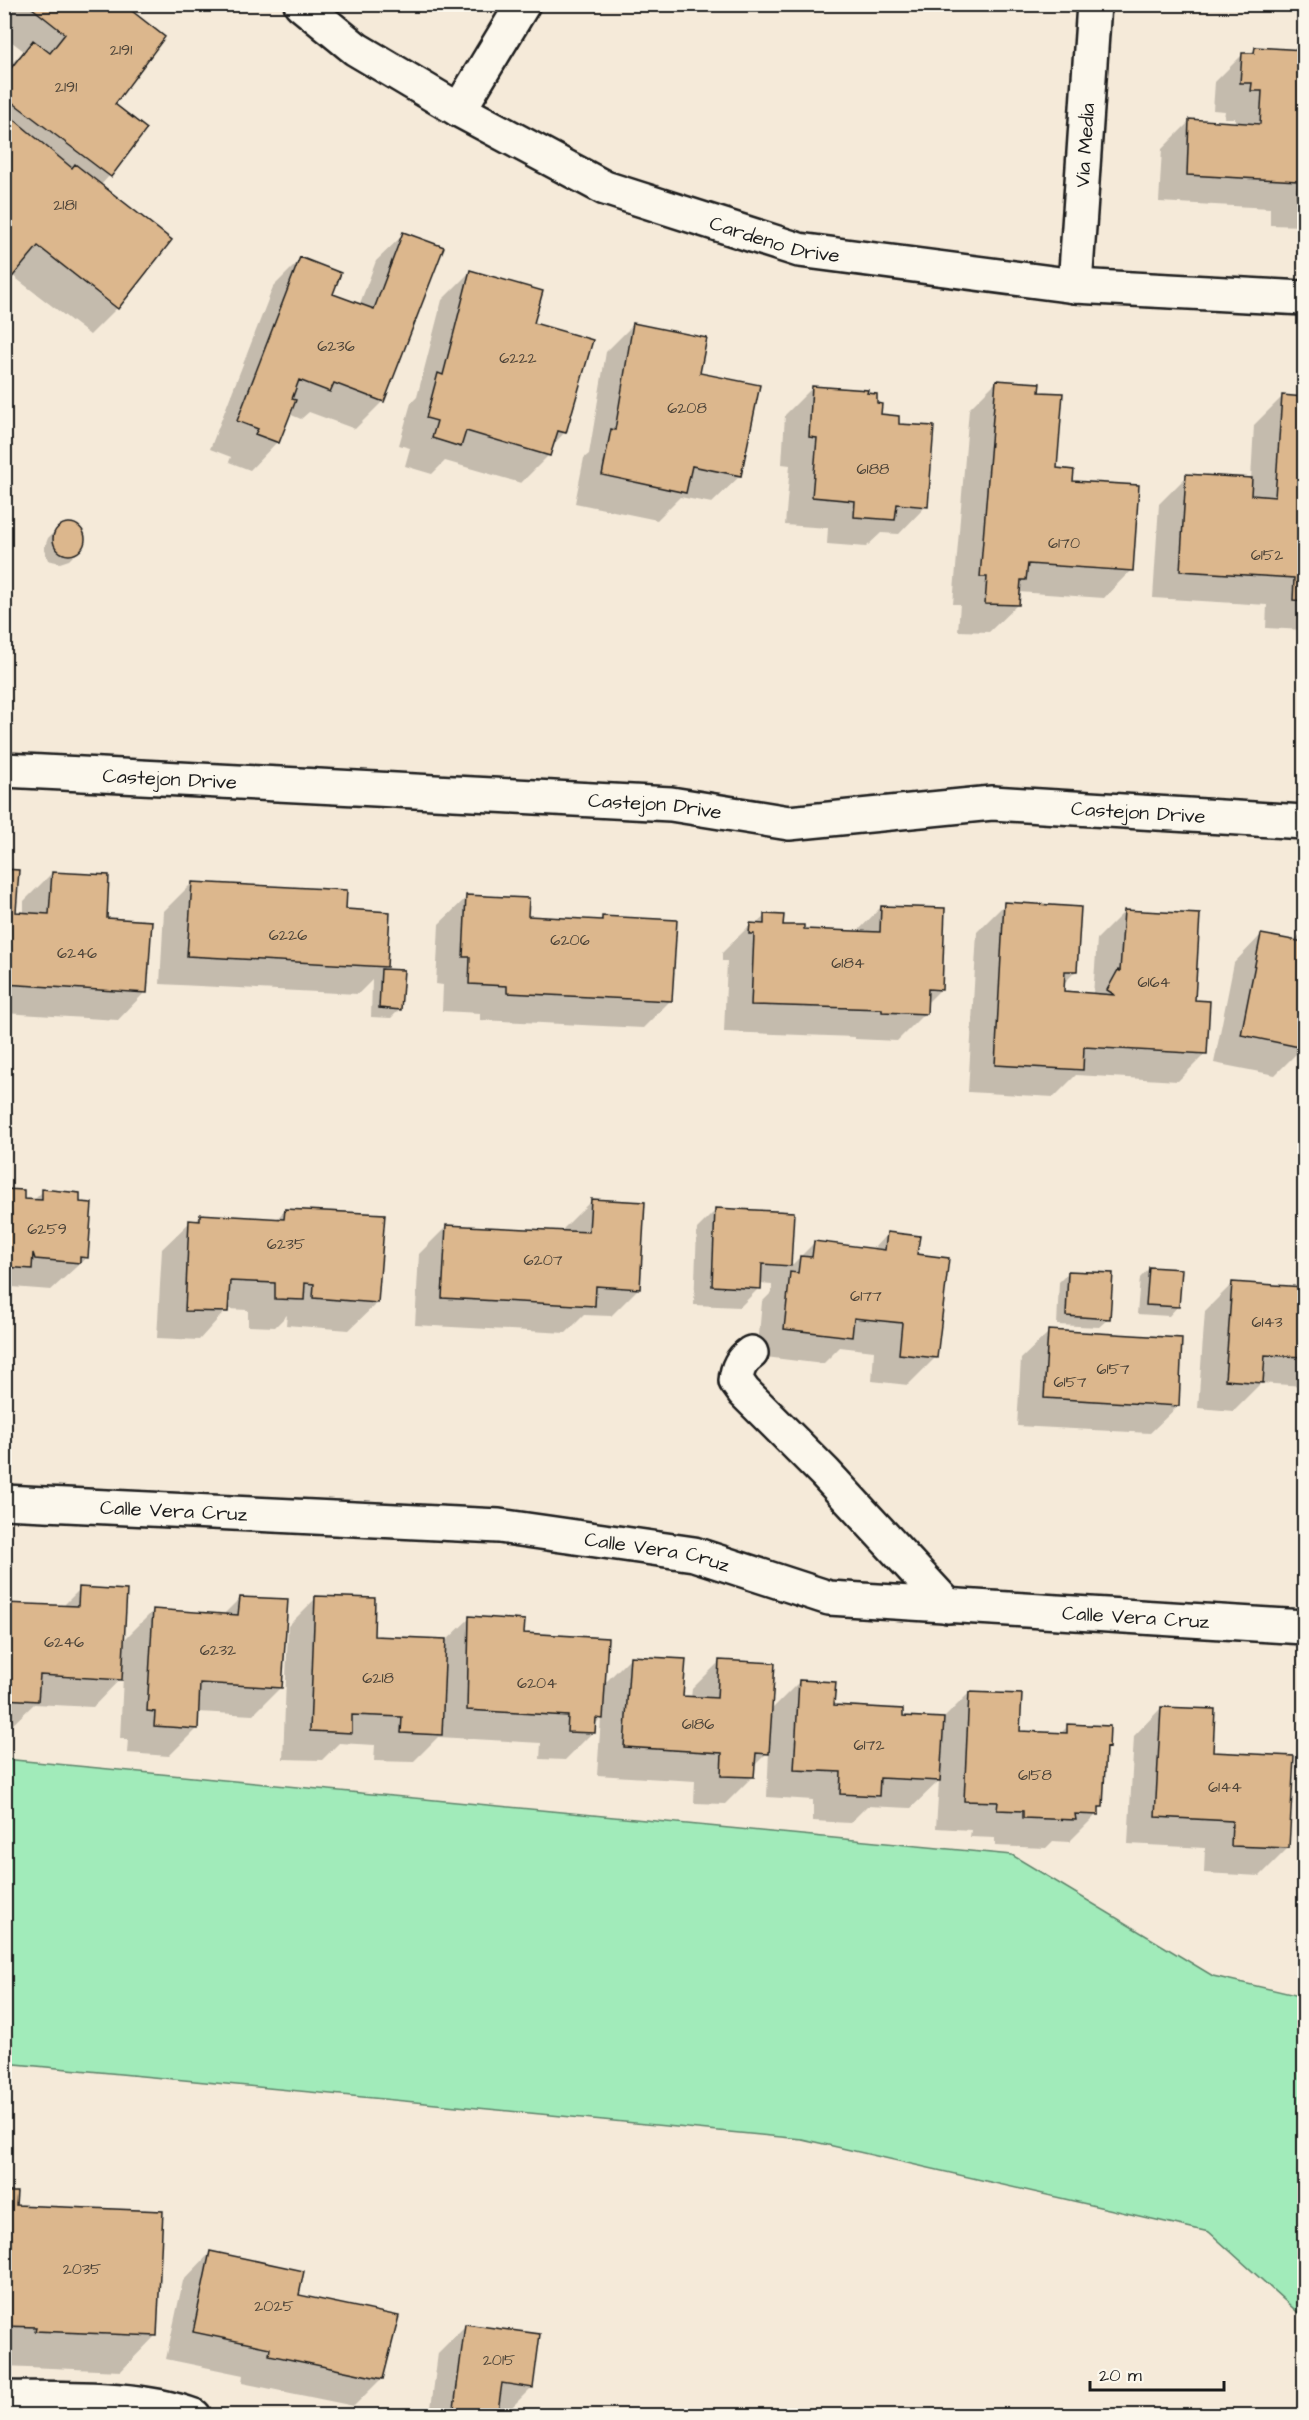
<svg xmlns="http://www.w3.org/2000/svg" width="1309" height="2420" font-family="'Architects Daughter',sans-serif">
	<rect width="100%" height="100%" fill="#f5ead9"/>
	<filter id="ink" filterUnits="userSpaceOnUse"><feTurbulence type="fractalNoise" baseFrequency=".0167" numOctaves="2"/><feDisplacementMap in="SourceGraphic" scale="12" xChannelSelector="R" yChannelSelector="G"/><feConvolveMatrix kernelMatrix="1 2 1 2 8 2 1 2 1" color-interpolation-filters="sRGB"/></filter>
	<g filter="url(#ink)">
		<path fill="#a1ebba" stroke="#5e846b" stroke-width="1.5" d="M 4,1759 L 1012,1855 L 1213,1976 L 1304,1997 L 1304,2318 L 1209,2232 L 802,2139 L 5,2063 Z"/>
		<path fill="#0003" d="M 4,4 L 122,4 L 113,104 L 109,176 L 100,186 L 117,308 L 90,335 L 13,276 L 4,287 L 4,71 L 24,51 L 4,36 Z
			M 1255,49 L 1304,52 L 1304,226 L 1270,225 L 1270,208 L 1159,202 L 1162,149 L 1190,121 L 1235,124 L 1235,118 L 1224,118 L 1225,111 L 1213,110 L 1215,82 L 1243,54 L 1250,54 Z
			M 404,234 L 383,401 L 355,429 L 309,412 L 301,419 L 289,414 L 277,442 L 250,470 L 229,462 L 231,457 L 210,449 L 273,287 L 301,259 L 331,295 L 359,306 L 376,261 Z
			M 470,272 L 532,325 L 565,432 L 552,446 L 549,455 L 521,483 L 445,461 L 432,474 L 405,466 L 410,448 L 399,445 L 411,403 L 417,397 L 442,300 Z
			M 634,324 L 698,374 L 740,476 L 712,503 L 680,497 L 657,520 L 575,503 L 584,458 L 589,454 L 606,352 Z
			M 997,381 L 1038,393 L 1055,470 L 1131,570 L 1104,598 L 1018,592 L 1017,605 L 989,632 L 958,631 L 960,604 L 953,604 L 969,409 Z
			M 813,387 L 866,394 L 876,405 L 879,416 L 897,425 L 926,506 L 899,534 L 881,533 L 866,547 L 827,544 L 828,528 L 785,525 L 790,465 L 782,464 L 785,415 Z
			M 1282,397 L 1304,398 L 1304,630 L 1266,628 L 1267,605 L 1153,598 L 1159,504 L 1187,476 L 1251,479 L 1254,425 Z
			M 68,524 L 80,528 L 83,537 L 79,550 L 69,560 L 60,563 L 48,560 L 44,549 L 48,538 L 58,528 Z
			M 4,871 L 14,913 L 24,914 L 24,901 L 52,873 L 105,919 L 145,992 L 118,1020 L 4,1013 Z
			M 192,883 L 386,966 L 382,970 L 400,1009 L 391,1018 L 371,1017 L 372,980 L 358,994 L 160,984 L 164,911 Z
			M 467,897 L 526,918 L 598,921 L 602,918 L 671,1000 L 643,1028 L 480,1020 L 480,1013 L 442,1011 L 443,985 L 436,984 L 439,924 Z
			M 1005,904 L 1076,971 L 1063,984 L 1062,993 L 1093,995 L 1097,939 L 1125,911 L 1193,1001 L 1206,1053 L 1178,1081 L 1076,1075 L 1054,1097 L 968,1092 L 977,932 Z
			M 881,907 L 941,989 L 925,1005 L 925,1013 L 897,1041 L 855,1039 L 855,1037 L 724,1032 L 727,961 L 722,961 L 722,953 L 750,925 L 755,925 L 765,916 L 782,926 L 802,931 L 856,933 Z
			M 1304,930 L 1303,1047 L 1275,1075 L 1214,1063 L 1234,963 L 1261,935 L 1293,942 Z
			M 4,1190 L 22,1201 L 33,1201 L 43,1191 L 87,1257 L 51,1290 L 12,1287 L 4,1295 Z
			M 591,1201 L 639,1288 L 611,1316 L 584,1315 L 566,1333 L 415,1325 L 419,1254 L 447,1226 L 563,1232 L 563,1229 Z
			M 285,1210 L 377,1303 L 349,1330 L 286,1325 L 287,1315 L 275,1327 L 248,1326 L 248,1310 L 227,1309 L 199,1340 L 157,1338 L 162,1249 L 190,1222 L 195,1222 L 201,1216 L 276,1220 Z
			M 716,1210 L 792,1213 L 789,1268 L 814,1243 L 872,1250 L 887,1234 L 915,1255 L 936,1357 L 908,1385 L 872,1381 L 874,1351 L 840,1347 L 823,1364 L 757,1356 L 762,1302 L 772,1292 L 772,1284 L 760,1283 L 759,1288 L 740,1307 L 694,1305 L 697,1229 Z
			M 1149,1268 L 1178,1306 L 1169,1316 L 1137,1314 L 1140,1278 Z
			M 1069,1272 L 1109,1318 L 1099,1327 L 1057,1325 L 1059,1282 Z
			M 1232,1284 L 1304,1289 L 1304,1386 L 1261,1383 L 1233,1411 L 1198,1408 L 1205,1311 Z
			M 1049,1332 L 1178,1406 L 1150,1433 L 1017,1426 L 1021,1359 Z
			M 80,1589 L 123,1641 L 153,1611 L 223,1615 L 240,1598 L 281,1687 L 253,1715 L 198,1712 L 197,1728 L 169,1756 L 127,1753 L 128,1739 L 120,1739 L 123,1676 L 93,1707 L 34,1704 L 9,1728 L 4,1728 L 4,1604 L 62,1607 Z
			M 316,1598 L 372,1637 L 444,1643 L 470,1618 L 523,1635 L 604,1684 L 631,1657 L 682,1697 L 691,1698 L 692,1689 L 720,1661 L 770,1711 L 800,1681 L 833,1707 L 902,1717 L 943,1719 L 969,1693 L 1018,1732 L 1060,1734 L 1068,1726 L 1107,1747 L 1104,1750 L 1101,1806 L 1097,1814 L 1069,1842 L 1053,1841 L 1046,1848 L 995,1846 L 995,1838 L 970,1837 L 971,1830 L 936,1828 L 939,1781 L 911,1808 L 867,1806 L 850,1823 L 813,1821 L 813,1800 L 767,1797 L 769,1751 L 753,1767 L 753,1776 L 725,1804 L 694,1803 L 695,1781 L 597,1775 L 601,1718 L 594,1725 L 593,1732 L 565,1760 L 540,1759 L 541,1743 L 438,1737 L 413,1762 L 374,1761 L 375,1745 L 339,1743 L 322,1760 L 283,1759 L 288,1626 Z
			M 1161,1708 L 1212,1753 L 1288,1848 L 1260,1876 L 1204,1873 L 1205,1848 L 1128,1844 L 1134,1736 Z
			M 4,2193 L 14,2207 L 156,2335 L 121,2371 L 4,2366 Z
			M 210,2253 L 298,2296 L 382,2378 L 354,2406 L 242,2383 L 243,2375 L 166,2359 L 183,2281 Z
			M 466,2325 L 532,2387 L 504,2415 L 506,2416 L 430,2416 L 438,2353 Z"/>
		<path fill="#dcb78d" stroke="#1c1c1c" stroke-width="1.5" d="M 27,4 L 123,4 L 165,37 L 115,104 L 147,129 L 111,177 L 4,96 L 4,77 L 33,40 L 50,53 L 65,34 Z
			M 1255,47 L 1304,50 L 1304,198 L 1297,197 L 1298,181 L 1187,175 L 1189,119 L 1260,124 L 1262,91 L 1251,91 L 1252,83 L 1240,83 L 1242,53 L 1254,53 Z
			M 4,111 L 72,168 L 75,164 L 172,240 L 118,309 L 38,246 L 4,287 Z
			M 403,232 L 444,247 L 384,402 L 334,383 L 330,392 L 299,380 L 292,399 L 296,400 L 279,443 L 255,434 L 258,429 L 237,421 L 300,257 L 341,273 L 333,294 L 374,309 Z
			M 470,270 L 543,291 L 534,323 L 593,340 L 566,433 L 558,431 L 550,456 L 466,431 L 461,447 L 432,438 L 437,421 L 426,418 L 438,373 L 443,375 Z
			M 633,323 L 707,338 L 700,373 L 760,385 L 741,476 L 692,466 L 686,493 L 602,475 L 611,429 L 615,430 Z
			M 996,380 L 1040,383 L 1039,392 L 1063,393 L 1057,468 L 1074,470 L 1073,481 L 1139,485 L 1133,571 L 1028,564 L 1026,580 L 1021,580 L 1019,605 L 985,604 L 987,577 L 980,577 Z
			M 812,386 L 868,390 L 867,393 L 877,394 L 877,403 L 882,404 L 881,414 L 899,416 L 899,424 L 934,426 L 928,507 L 897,504 L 895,520 L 854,517 L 855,501 L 812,497 L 817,438 L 809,437 Z
			M 1282,395 L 1304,397 L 1304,601 L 1293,600 L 1294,578 L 1180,571 L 1186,474 L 1252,478 L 1251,495 L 1275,497 Z
			M53 539a16 16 0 1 1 32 0a16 16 0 1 1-32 0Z
			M 4,869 L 19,870 L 16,912 L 49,914 L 52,872 L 109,875 L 107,918 L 152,921 L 147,993 L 4,984 Z
			M 192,882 L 347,890 L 346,909 L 390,912 L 387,967 L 187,956 Z
			M 466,895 L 529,898 L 528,916 L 602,920 L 602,916 L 677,920 L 672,1001 L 507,993 L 507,986 L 469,984 L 470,957 L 463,957 Z
			M 1004,902 L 1081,907 L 1077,971 L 1065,971 L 1064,991 L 1115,995 L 1107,990 L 1118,970 L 1120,971 L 1124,910 L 1200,914 L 1195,1000 L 1210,1001 L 1207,1054 L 1084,1047 L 1083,1070 L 995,1065 Z
			M 881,906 L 945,908 L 942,990 L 928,989 L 927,1014 L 882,1012 L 882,1009 L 751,1005 L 754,934 L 749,934 L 750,923 L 764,924 L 764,914 L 784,915 L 783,925 L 804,925 L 804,929 L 880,932 Z
			M 1261,934 L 1304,942 L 1304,1048 L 1241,1035 Z
			M 381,969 L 404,970 L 401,1010 L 379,1008 Z
			M 4,1189 L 24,1190 L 24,1199 L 42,1200 L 42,1189 L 80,1193 L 80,1202 L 92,1203 L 88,1258 L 80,1257 L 80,1263 L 35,1259 L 33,1253 L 32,1269 L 4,1267 Z
			M 591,1199 L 645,1202 L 640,1289 L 596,1286 L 595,1306 L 442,1298 L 446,1225 L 589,1232 Z
			M 715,1208 L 794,1212 L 791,1266 L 762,1264 L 761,1289 L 712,1286 Z
			M 285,1209 L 385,1214 L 378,1303 L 313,1298 L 314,1284 L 305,1283 L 304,1300 L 275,1299 L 275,1283 L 230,1281 L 228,1312 L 185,1311 L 189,1220 L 200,1221 L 200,1214 L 284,1219 Z
			M 887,1232 L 920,1236 L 917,1254 L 949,1258 L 937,1358 L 899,1354 L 902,1323 L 854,1318 L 852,1337 L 784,1329 L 790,1272 L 798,1273 L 800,1256 L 812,1257 L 814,1241 L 885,1250 Z
			M 1149,1267 L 1182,1269 L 1179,1307 L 1146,1305 Z
			M 1068,1271 L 1113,1273 L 1110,1319 L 1066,1316 Z
			M 1232,1282 L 1304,1287 L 1304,1357 L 1265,1355 L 1263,1383 L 1225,1380 Z
			M 1048,1330 L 1182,1338 L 1179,1406 L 1044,1398 Z
			M 79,1587 L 127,1590 L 122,1680 L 40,1675 L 38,1701 L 4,1699 L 4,1603 L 78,1606 Z
			M 315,1596 L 375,1598 L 374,1636 L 446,1639 L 442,1735 L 401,1733 L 402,1717 L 352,1715 L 352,1733 L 310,1731 Z
			M 240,1597 L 288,1599 L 282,1688 L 200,1683 L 198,1729 L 154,1726 L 155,1712 L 147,1711 L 153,1609 L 238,1615 Z
			M 469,1616 L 525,1620 L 524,1633 L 608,1638 L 603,1719 L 596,1718 L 595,1733 L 567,1732 L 568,1716 L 467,1710 Z
			M 630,1656 L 686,1659 L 683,1696 L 717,1698 L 719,1660 L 775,1663 L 769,1754 L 756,1753 L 754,1777 L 721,1776 L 722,1753 L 624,1747 Z
			M 799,1680 L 836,1682 L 834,1705 L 903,1709 L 903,1716 L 944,1718 L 940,1781 L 880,1778 L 879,1796 L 840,1794 L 841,1772 L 794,1770 Z
			M 969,1692 L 1022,1694 L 1020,1731 L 1067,1733 L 1067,1724 L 1110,1726 L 1109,1748 L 1106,1747 L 1103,1807 L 1099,1807 L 1099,1815 L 1075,1814 L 1076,1820 L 1023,1818 L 1023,1811 L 997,1810 L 998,1802 L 964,1801 Z
			M 1161,1707 L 1215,1709 L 1213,1752 L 1294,1756 L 1289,1848 L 1231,1846 L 1232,1821 L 1155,1817 Z
			M 4,2192 L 17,2192 L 16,2205 L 163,2211 L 157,2336 L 35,2331 L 36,2327 L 4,2326 Z
			M 210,2251 L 304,2271 L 299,2295 L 399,2316 L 383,2379 L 269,2355 L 270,2348 L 193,2332 Z
			M 465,2324 L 540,2334 L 533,2388 L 502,2383 L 498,2411 L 510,2416 L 453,2416 Z"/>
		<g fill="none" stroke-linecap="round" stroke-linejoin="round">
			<g stroke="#1c1c1c" stroke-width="38">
				<g id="minor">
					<path id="s1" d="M 301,4 L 356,49 L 459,110 L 605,188 L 799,250 L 1075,286 L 1304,298"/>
					<path d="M 459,110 L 523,4"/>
					<path id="s2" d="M 1075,286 L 1094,4"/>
					<path id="s3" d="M 4,770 L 671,804 L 789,823 L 992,803 L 1304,822"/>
					<path d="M 751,1353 C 741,1360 737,1368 736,1381 L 744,1392 L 825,1473 L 948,1606"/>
					<path id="s4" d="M 4,1502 L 499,1526 L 694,1554 L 829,1598 L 1304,1627"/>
					<path d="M 4,2398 C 65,2399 137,2395 194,2416"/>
				</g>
			</g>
			<use href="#minor" stroke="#fbf7ec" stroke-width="33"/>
		</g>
	</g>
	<g text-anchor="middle" stroke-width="4.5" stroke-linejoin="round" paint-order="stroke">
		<g font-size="16" fill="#4c4338">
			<text x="121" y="55">2191</text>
			<text x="66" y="92">2191</text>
			<text x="65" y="210">2181</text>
			<text x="336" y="351">6236</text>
			<text x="518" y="363">6222</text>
			<text x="687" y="413">6208</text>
			<text x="873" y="474">6188</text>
			<text x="1064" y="548">6170</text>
			<text x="1267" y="560">6152</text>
			<text x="288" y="940">6226</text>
			<text x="570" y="945">6206</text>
			<text x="77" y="958">6246</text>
			<text x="848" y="968">6184</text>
			<text x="1154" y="987">6164</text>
			<text x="47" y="1234">6259</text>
			<text x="286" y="1249">6235</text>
			<text x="543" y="1265">6207</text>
			<text x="866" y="1301">6177</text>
			<text x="1267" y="1327">6143</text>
			<text x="1113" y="1374">6157</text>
			<text x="1070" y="1387">6157</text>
			<text x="64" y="1647">6246</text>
			<text x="218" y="1655">6232</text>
			<text x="378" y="1683">6218</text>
			<text x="537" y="1688">6204</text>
			<text x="698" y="1729">6186</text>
			<text x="869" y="1750">6172</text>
			<text x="1035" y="1780">6158</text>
			<text x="1225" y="1792">6144</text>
			<text x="82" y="2274">2035</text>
			<text x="274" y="2311">2025</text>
			<text x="499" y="2365">2015</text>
		</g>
		<g font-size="20" fill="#1c1c1c" stroke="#fbf7ec">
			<text dy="7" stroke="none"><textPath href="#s2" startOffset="141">Via Media</textPath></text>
			<text dy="7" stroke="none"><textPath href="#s1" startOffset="534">Cardeno Drive</textPath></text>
			<text dy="7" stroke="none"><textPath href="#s3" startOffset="166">Castejon Drive</textPath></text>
			<text dy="7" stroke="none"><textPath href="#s3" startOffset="652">Castejon Drive</textPath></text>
			<text dy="7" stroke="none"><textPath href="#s3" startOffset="1138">Castejon Drive</textPath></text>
			<text dy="7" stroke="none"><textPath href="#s4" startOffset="170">Calle Vera Cruz</textPath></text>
			<text dy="7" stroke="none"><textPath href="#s4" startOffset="656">Calle Vera Cruz</textPath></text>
			<text dy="7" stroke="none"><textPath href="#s4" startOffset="1142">Calle Vera Cruz</textPath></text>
		</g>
	</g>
	<rect width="1309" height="2420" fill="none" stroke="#fbf7ec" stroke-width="24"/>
	<rect x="12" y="12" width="1285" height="2396" fill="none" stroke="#1c1c1c" stroke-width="2" filter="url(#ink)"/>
	<path d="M1090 2381v9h134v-9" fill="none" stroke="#1c1c1c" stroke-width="3"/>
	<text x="1099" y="2381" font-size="18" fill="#1c1c1c" stroke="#fbf7ec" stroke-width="4.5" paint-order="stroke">20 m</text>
</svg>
